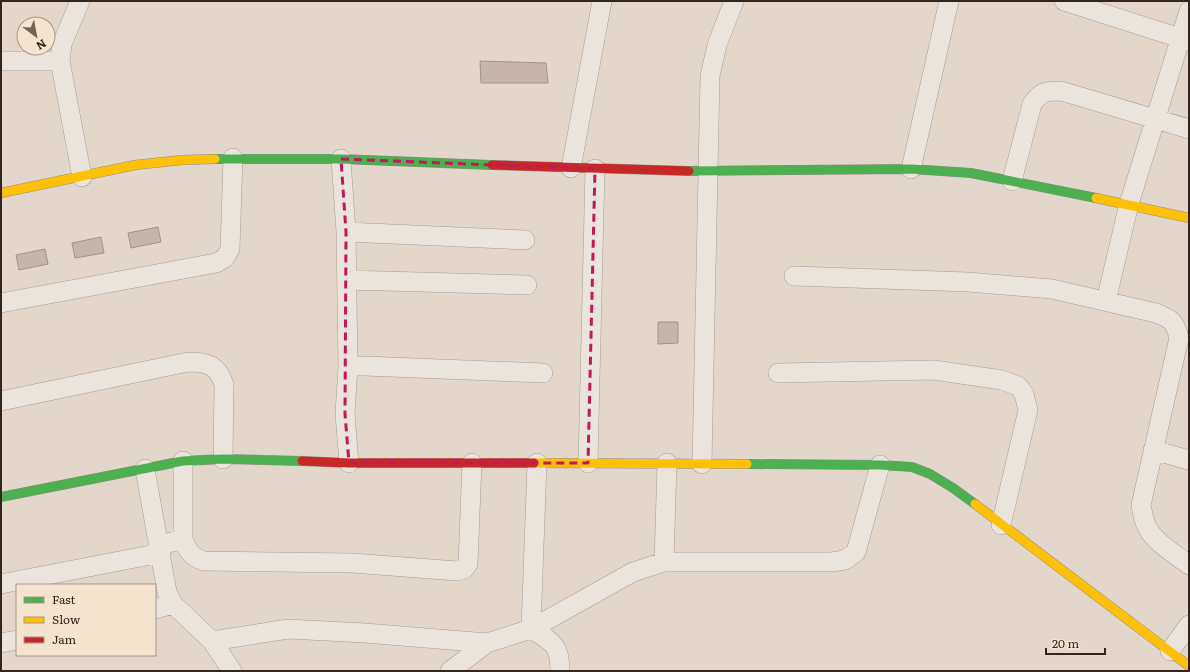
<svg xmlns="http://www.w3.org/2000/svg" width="1190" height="672" font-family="Literata,serif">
	<rect width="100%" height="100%" fill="#e2d7ca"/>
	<path fill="#c6b5ab" stroke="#a2938a" d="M 480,61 L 546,63 L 548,83 L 481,83 Z
		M 158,227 L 161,242 L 131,248 L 128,233 Z
		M 101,237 L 104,253 L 75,258 L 72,243 Z
		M 45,249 L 48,264 L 19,270 L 16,255 Z
		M 658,322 L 678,322 L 678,343 L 658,344 Z"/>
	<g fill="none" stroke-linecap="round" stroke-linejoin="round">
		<g stroke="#a79c94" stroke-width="20">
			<path id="street" d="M 80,1 L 62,44 L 60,61 L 82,177
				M 1064,1 L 1189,41
				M 1,61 L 60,61
				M 341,159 L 346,232 L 525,240
				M 571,168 L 602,1
				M 911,169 L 949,1
				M 1012,181 L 1032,104 C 1042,91 1045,91 1061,91 L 1189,129
				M 346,232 L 348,366
				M 794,276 L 968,282 L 1052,289 L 1156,313 C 1171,319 1175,321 1179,338 L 1141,505 C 1143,515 1144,524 1150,532 C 1159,545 1176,555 1189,565
				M 347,280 L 527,285
				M 1106,301 L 1129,204 L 1189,11
				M 1,303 L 216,263 L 225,258 L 230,249 L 233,158
				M 778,373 L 933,370 L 1002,380 L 1018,386 L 1024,394 L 1028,410 L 1001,525
				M 1,401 L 188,362 C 208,362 218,365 224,385 L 223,459
				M 1153,450 L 1189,460
				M 183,461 L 183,539
				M 349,463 L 345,414 L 348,366 L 365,366 L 543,373
				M 537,463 L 531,629 C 552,642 560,644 560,671
				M 588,463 L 595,169
				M 702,464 L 710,76 L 717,45 L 734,1
				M 145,469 L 158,542 L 168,543 L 183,539 C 188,551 191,557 204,561 L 352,563 L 457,571 L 464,569 L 468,564 L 472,463
				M 158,542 L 167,592 L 173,604 L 212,641 L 232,671
				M 664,562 L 667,463
				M 1,584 L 161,553
				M 155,609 L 173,604
				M 212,641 L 288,629 L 365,633 L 487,643
				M 1,643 L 17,640
				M 1170,651 L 1189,625
				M 450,671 L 487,643 L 531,629 L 633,572 L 664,562 L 832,562 L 845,560 L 856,552 L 880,465"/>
		</g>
		<g stroke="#978c84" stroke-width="10">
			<path id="fast" d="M 215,159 L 341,159 L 492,165
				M 689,171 L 911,169 L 971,173 L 1096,198
				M 747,464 L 880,465 L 912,467 L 930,474 L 953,488 L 975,504
				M 1,497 L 183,461 L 223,459 L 302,461"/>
		</g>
		<g stroke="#978c84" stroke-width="10">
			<path id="slow" d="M 1,193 L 135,165 L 182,160 L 215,159
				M 1096,198 L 1189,218
				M 534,463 L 747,464
				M 975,504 L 1189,666"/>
		</g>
		<g stroke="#978c84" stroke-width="10">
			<path id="jam" d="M 492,165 L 689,171
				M 302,461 L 349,463 L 534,463"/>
		</g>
		<use href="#street" stroke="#eae4dc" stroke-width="19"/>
		<use href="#fast" stroke="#4caf50" stroke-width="9"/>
		<use href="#slow" stroke="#ffc107" stroke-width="9"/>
		<use href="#jam" stroke="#c62828" stroke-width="9"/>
	</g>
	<path fill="none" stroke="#c2185b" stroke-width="3" stroke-dasharray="8 5" stroke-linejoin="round" d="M 341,159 L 595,169 L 588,463 L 349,463 L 345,414 L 346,232 Z"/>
	<rect width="1190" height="672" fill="none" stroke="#35241d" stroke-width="4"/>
	<rect x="16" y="584" width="140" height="72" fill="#f4e3cf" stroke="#a89788"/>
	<rect x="24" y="597" width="20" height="6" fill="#4caf50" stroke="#a89788"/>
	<text x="52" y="604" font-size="12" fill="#35241d">Fast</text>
	<rect x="24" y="617" width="20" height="6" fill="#ffc107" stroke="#a89788"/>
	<text x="52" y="624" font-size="12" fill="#35241d">Slow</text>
	<rect x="24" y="637" width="20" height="6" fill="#c62828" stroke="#a89788"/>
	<text x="52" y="644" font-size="12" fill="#35241d">Jam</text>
	<g transform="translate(36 36) rotate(148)"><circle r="19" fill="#f4e3cf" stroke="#a89788"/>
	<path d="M0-3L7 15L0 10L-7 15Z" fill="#72635a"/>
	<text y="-6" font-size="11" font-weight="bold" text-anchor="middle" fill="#35241d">N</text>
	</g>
	<path d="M1046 648v6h59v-6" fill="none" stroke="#35241d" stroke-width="2"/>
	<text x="1052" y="648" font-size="12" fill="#35241d" stroke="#f4e3cf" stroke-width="3" paint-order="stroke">20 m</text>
</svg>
